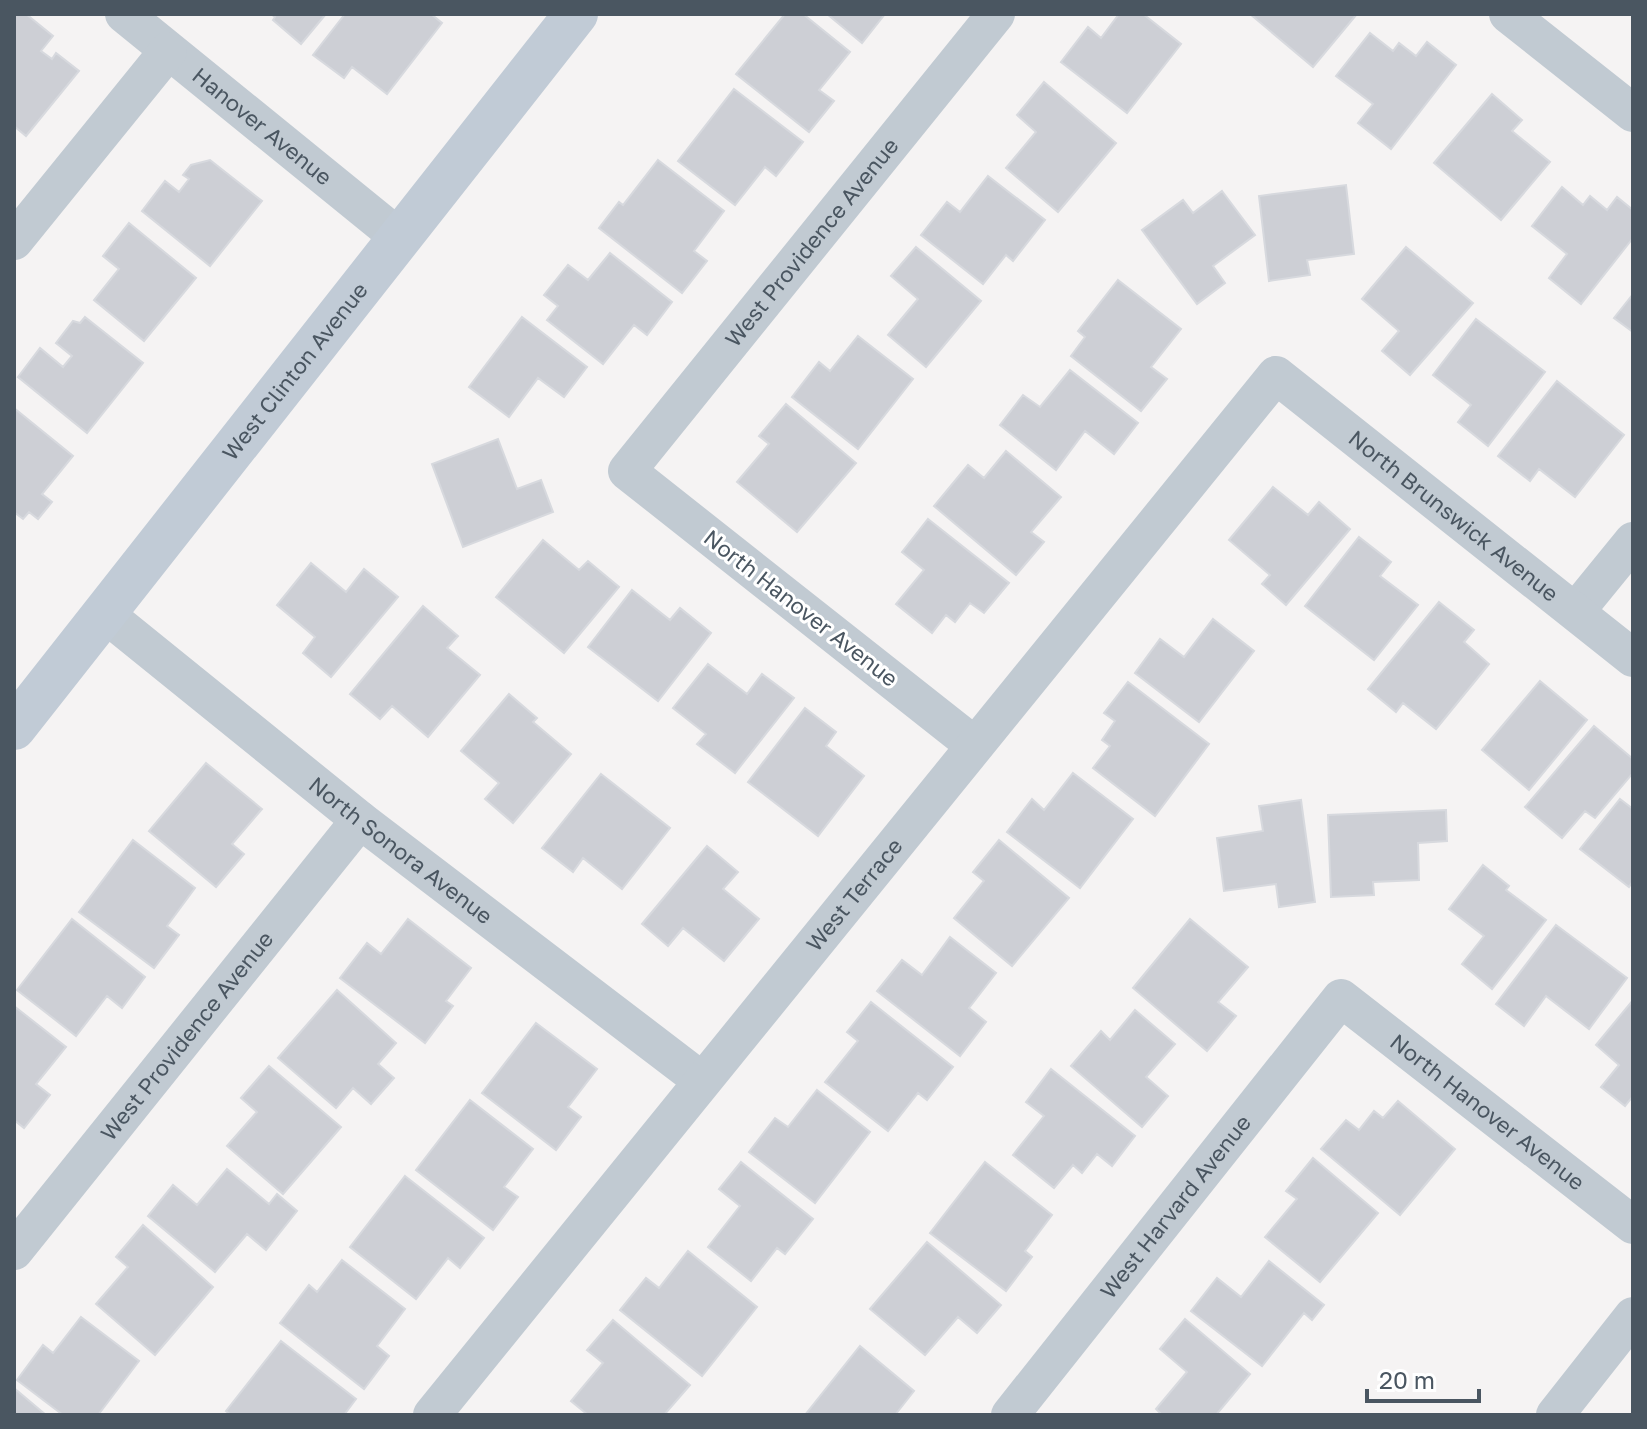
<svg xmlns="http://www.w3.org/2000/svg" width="1647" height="1429" font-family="'Golos Text',sans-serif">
	<rect width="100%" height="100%" fill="#f5f3f3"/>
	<path fill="#cdcfd5" stroke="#d7d9de" stroke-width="2" d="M 15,14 L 26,14 L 53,36 L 41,51 L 52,59 L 56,53 L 79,71 L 26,136 L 14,126 Z
		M 271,14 L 326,14 L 301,44 L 273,20 L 275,17 Z
		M 345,14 L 431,14 L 442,23 L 387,94 L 352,67 L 344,78 L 313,55 Z
		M 785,14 L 803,14 L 850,52 L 819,90 L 834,101 L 809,132 L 736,74 Z
		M 827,14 L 885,14 L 862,43 Z
		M 1119,14 L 1143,14 L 1181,44 L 1127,113 L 1061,62 L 1088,27 L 1101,38 Z
		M 1250,14 L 1357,14 L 1313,67 Z
		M 1370,33 L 1393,51 L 1399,43 L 1416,56 L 1427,42 L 1456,65 L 1391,149 L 1358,123 L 1373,104 L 1336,76 Z
		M 1044,82 L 1116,143 L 1058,212 L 1006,168 L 1036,132 L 1017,115 Z
		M 734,89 L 803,142 L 776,176 L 765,167 L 735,205 L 678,161 Z
		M 1492,94 L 1522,120 L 1512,131 L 1550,162 L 1501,220 L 1434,163 Z
		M 210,160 L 262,201 L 210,266 L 142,211 L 165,181 L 179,192 L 189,179 L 183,175 L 191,165 Z
		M 658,160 L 724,211 L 694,251 L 707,261 L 682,293 L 599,228 L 619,202 L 623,205 Z
		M 988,176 L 1045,220 L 1013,261 L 1006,255 L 983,284 L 921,235 L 947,202 L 960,212 Z
		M 1346,185 L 1354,254 L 1307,260 L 1310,275 L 1269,281 L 1259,196 Z
		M 1562,187 L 1583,205 L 1590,196 L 1607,210 L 1617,197 L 1633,210 L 1633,238 L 1581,304 L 1549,278 L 1567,254 L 1532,226 Z
		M 1222,191 L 1255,235 L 1213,266 L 1225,283 L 1197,304 L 1142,230 L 1183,200 L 1193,213 Z
		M 129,223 L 196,278 L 144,341 L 94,300 L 119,269 L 103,256 Z
		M 916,247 L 981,301 L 926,367 L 888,335 L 918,299 L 891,276 Z
		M 1406,247 L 1473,303 L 1410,375 L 1382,351 L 1399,331 L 1362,299 Z
		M 610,253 L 672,302 L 647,335 L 634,325 L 603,364 L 547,320 L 558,306 L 544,295 L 568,265 L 588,280 Z
		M 1118,280 L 1181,329 L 1151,367 L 1167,379 L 1141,411 L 1071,356 L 1085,337 L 1078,331 Z
		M 1633,294 L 1633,332 L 1614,318 Z
		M 85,317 L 143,363 L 87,433 L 18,377 L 40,348 L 63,367 L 72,356 L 56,343 L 73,321 L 80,323 Z
		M 522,317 L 587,367 L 564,397 L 538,378 L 509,417 L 469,387 Z
		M 1476,319 L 1545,372 L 1488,446 L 1458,422 L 1471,405 L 1433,375 Z
		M 858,336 L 913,379 L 858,449 L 792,397 L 819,362 L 830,371 Z
		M 1070,370 L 1138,423 L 1114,454 L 1085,431 L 1056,470 L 1000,425 L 1023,395 L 1040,407 Z
		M 1557,381 L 1624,435 L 1575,497 L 1539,469 L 1530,481 L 1498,456 Z
		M 786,404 L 856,463 L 797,532 L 737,482 L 769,444 L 759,436 Z
		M 14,408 L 73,456 L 42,494 L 52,502 L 38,519 L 29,512 L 23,519 L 14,512 Z
		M 498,439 L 517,489 L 541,480 L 553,512 L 463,547 L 432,464 Z
		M 1006,451 L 1061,497 L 1031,532 L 1044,542 L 1016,575 L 934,506 L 968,465 L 984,478 Z
		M 1273,487 L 1308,515 L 1319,502 L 1350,529 L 1286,605 L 1262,584 L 1270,575 L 1229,540 Z
		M 928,519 L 1009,583 L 984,613 L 970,603 L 955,622 L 946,615 L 932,633 L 896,604 L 924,570 L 902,552 Z
		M 1359,537 L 1391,562 L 1380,576 L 1418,605 L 1374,660 L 1305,606 Z
		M 543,540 L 579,570 L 588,561 L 619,587 L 564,653 L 496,597 Z
		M 311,563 L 346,592 L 364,569 L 398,597 L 331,677 L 303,653 L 315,637 L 277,605 Z
		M 632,590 L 670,620 L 680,608 L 711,633 L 658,701 L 588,647 Z
		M 1439,602 L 1474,630 L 1464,642 L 1489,664 L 1436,729 L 1403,703 L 1396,712 L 1368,689 Z
		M 423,606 L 458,636 L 447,648 L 480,675 L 428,737 L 392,706 L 380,719 L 350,694 Z
		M 1213,619 L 1254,651 L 1199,722 L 1135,673 L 1160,639 L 1184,657 Z
		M 708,664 L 747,694 L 762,674 L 794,698 L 735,773 L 697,744 L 706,734 L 673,708 Z
		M 1540,681 L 1587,720 L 1529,790 L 1482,750 Z
		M 1128,682 L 1209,744 L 1155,816 L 1093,768 L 1110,746 L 1102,740 L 1115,721 L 1104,713 Z
		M 509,694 L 537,718 L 533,722 L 571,754 L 513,823 L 485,799 L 499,783 L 461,751 Z
		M 805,708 L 836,732 L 826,746 L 864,776 L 818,836 L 748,782 Z
		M 1594,726 L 1633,759 L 1633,773 L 1595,818 L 1585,811 L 1562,838 L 1525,807 Z
		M 206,763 L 262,809 L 232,844 L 244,854 L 216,887 L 149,831 Z
		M 1073,773 L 1133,819 L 1080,888 L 1007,832 L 1032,799 L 1044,810 Z
		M 601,774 L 670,828 L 622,889 L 583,858 L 573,872 L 542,848 Z
		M 1620,799 L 1633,809 L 1633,881 L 1629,887 L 1580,849 Z
		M 1301,800 L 1315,902 L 1279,907 L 1276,884 L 1224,891 L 1217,838 L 1263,831 L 1259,806 Z
		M 1446,810 L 1447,841 L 1418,843 L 1419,880 L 1373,882 L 1374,895 L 1331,897 L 1328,815 Z
		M 133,840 L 195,888 L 167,926 L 179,935 L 154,968 L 79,912 Z
		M 999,840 L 1069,898 L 1012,966 L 954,918 L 984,881 L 973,872 Z
		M 707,846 L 738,872 L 723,889 L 759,919 L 724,961 L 683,928 L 668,946 L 642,924 Z
		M 1483,865 L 1509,886 L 1506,890 L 1546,920 L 1492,989 L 1462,964 L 1484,936 L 1449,909 Z
		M 72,919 L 145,977 L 122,1008 L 107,996 L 76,1036 L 17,990 Z
		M 408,919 L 471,968 L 446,1001 L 453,1006 L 425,1043 L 340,978 L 367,943 L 381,954 Z
		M 1190,919 L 1248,967 L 1218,1002 L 1236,1016 L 1207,1051 L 1133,988 Z
		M 1556,925 L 1627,978 L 1589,1029 L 1546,996 L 1524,1026 L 1496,1004 Z
		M 950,937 L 996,973 L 969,1008 L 986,1022 L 960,1056 L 877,991 L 902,960 L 922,975 Z
		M 337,990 L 396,1043 L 378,1064 L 394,1078 L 371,1104 L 353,1088 L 336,1108 L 278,1058 Z
		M 1633,1000 L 1633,1096 L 1625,1106 L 1601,1087 L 1619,1065 L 1596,1045 Z
		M 871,1002 L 953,1067 L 927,1100 L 918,1093 L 888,1131 L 825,1082 L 858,1041 L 847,1032 Z
		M 14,1006 L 66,1047 L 36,1084 L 50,1095 L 24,1128 L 14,1120 Z
		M 1135,1010 L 1175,1044 L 1146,1077 L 1168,1096 L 1142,1127 L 1071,1066 L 1101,1031 L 1110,1040 Z
		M 536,1023 L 597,1069 L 568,1107 L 581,1117 L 556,1150 L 482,1093 Z
		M 269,1066 L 341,1127 L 283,1194 L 227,1146 L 257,1112 L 241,1098 Z
		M 1051,1069 L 1135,1136 L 1112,1166 L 1097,1154 L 1082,1173 L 1073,1165 L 1054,1188 L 1013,1155 L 1044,1116 L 1026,1102 Z
		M 817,1090 L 870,1132 L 815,1203 L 749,1152 L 775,1118 L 788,1127 Z
		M 470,1100 L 533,1149 L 504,1187 L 518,1197 L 493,1230 L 416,1170 Z
		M 1398,1101 L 1455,1149 L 1400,1215 L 1321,1149 L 1346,1120 L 1359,1130 L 1374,1111 L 1383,1118 Z
		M 1313,1158 L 1378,1213 L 1320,1282 L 1265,1237 L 1297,1199 L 1286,1191 Z
		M 741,1162 L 813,1219 L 785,1254 L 777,1248 L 751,1281 L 708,1247 L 740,1206 L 719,1189 Z
		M 985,1162 L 1052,1215 L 1025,1251 L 1032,1257 L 1006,1291 L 930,1233 Z
		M 227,1169 L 269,1204 L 277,1194 L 297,1211 L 266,1250 L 247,1234 L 215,1272 L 148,1216 L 173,1185 L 197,1205 Z
		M 405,1176 L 484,1238 L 460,1268 L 448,1258 L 416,1299 L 350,1247 Z
		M 143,1225 L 213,1287 L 155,1355 L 96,1304 L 128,1267 L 116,1257 Z
		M 927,1242 L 1001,1305 L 977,1333 L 958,1317 L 925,1355 L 870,1309 Z
		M 688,1251 L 757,1307 L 702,1376 L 620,1310 L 646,1278 L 659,1288 Z
		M 342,1260 L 405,1309 L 377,1346 L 389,1356 L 364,1389 L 280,1323 L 309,1285 L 317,1292 Z
		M 1269,1261 L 1324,1305 L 1312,1320 L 1304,1313 L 1262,1366 L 1191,1311 L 1217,1278 L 1241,1297 Z
		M 81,1317 L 139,1361 L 98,1415 L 63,1415 L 17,1380 L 43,1345 L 53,1353 Z
		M 1185,1319 L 1250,1374 L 1216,1415 L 1162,1415 L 1156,1409 L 1187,1372 L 1160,1349 Z
		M 613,1320 L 690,1385 L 664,1415 L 588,1415 L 571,1401 L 603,1363 L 587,1350 Z
		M 281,1341 L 356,1399 L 344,1415 L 231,1415 L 226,1411 Z
		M 860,1346 L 914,1391 L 895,1415 L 805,1415 Z
		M 14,1388 L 46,1415 L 14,1415 Z"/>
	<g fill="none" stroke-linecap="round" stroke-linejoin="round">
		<g stroke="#c1cad2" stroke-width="38">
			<path id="s1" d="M 124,14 L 401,239"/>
			<path d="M 1508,14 L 1633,113"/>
			<path d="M 14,241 L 168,51"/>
			<path d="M 1576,611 L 1633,541"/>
			<path id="s2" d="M 104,613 L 360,820 L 701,1080"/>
			<path id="s3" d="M 974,745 L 627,471 L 996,14"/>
			<path id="s4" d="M 14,1251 L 360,820"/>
			<path id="s5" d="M 432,1415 L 1276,375 L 1633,658"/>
			<path id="s6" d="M 1010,1415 L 1341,998 L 1633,1225"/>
			<path d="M 1555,1415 L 1633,1316"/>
		</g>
		<path stroke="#c1cbd6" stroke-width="44" id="s7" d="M 14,728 L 576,14"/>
	</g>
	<g text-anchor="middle" stroke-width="6" stroke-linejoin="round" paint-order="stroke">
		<g font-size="22" fill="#4a5661" stroke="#fff">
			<text dy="8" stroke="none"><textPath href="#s1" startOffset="178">Hanover Avenue</textPath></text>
			<text dy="8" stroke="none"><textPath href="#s3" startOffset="736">West Providence Avenue</textPath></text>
			<text dy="8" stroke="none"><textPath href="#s7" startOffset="454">West Clinton Avenue</textPath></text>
			<text dy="8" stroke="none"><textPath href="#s5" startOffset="1566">North Brunswick Avenue</textPath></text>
			<text transform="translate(801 608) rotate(38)" y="8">North Hanover Avenue</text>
			<text dy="8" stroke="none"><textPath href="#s2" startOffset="380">North Sonora Avenue</textPath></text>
			<text dy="8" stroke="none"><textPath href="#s5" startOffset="670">West Terrace</textPath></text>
			<text dy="8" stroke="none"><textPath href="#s4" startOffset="276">West Providence Avenue</textPath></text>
			<text dy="8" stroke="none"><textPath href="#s6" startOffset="718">North Hanover Avenue</textPath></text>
			<text dy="8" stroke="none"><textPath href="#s6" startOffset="266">West Harvard Avenue</textPath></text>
		</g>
	</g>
	<rect width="1647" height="1429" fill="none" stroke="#4a5661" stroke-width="32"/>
	<path d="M1367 1389v12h112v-12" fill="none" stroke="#4a5661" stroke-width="4"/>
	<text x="1379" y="1389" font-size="24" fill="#4a5661" stroke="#ffffff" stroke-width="6" paint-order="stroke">20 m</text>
</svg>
